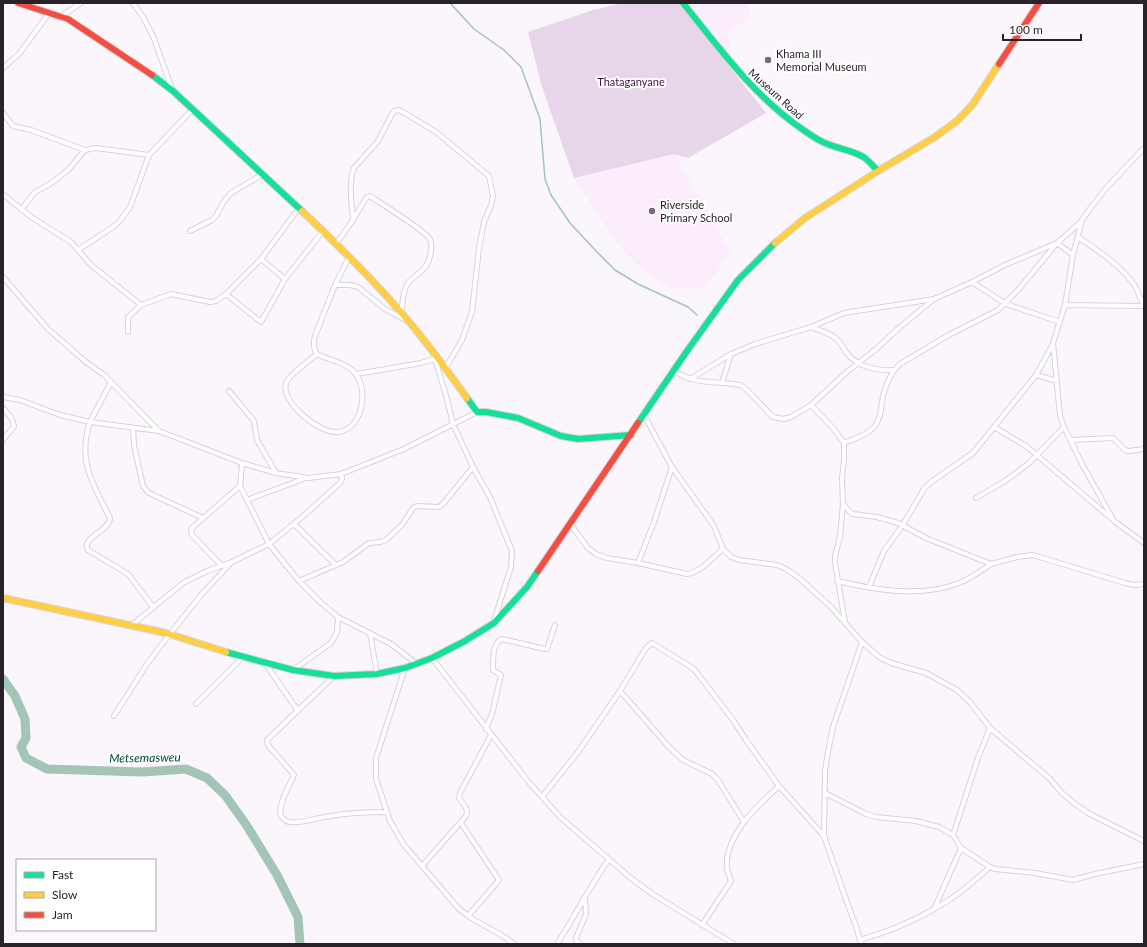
<svg xmlns="http://www.w3.org/2000/svg" width="1147" height="947" font-family="Lato,sans-serif">
	<rect width="100%" height="100%" fill="#fbf5fc"/>
	<path fill="#fcedfd" d="M 688,3 L 748,3 L 750,18 L 728,32 L 730,55 Z
		M 674,154 L 730,251 L 718,270 L 705,286 L 696,289 L 671,288 L 659,281 L 638,266 L 618,245 L 574,178 Z"/>
	<path fill="#e7d6e9" d="M 622,3 L 679,3 L 766,113 L 688,158 L 674,154 L 574,178 L 542,87 L 528,32 L 590,11 Z"/>
	<g fill="none" stroke-linecap="round" stroke-linejoin="round">
		<path stroke="#a3c5b7" stroke-width="1.5" d="M 450,3 L 474,29 L 504,50 L 521,67 L 540,119 L 545,179 L 551,195 L 570,223 L 597,252 L 615,270 L 638,284 L 688,307 L 697,315"/>
		<path stroke="#a3c5b7" stroke-width="9" d="M 3,679 L 15,696 L 25,719 L 26,738 L 21,747 L 26,758 L 47,769 L 142,772 L 186,769 L 207,778 L 225,795 L 247,826 L 277,875 L 298,917 L 300,944"/>
		<g stroke="#d8d2d9" stroke-width="6">
			<path id="street" d="M 133,3 L 143,17 L 153,36 L 172,89
				M 60,17 L 81,3
				M 3,68 L 19,54 L 49,13
				M 3,113 L 13,126 L 31,130 L 85,150 L 68,170 L 53,182 L 34,193 L 21,210
				M 1144,148 L 1108,186 L 1092,206 L 1082,220 L 1073,255 L 1065,305 L 1053,343 L 1060,416 L 1064,427 L 1083,466 L 1114,521 L 1144,543
				M 85,150 L 96,148 L 149,155
				M 3,194 L 31,217 L 71,242 L 78,250
				M 353,219 C 352,203 348,183 354,168 L 378,141 L 391,116 L 394,111 L 399,110 L 403,112 L 436,132 L 489,176 L 493,196 L 491,205 L 484,222 L 479,248 L 472,312 L 462,340 L 445,369
				M 190,231 L 212,220 L 216,216 L 224,201 L 231,193 L 263,174
				M 336,244 L 349,226 L 367,197 L 370,196 C 380,203 426,231 430,239 C 433,247 430,260 426,266 C 421,273 413,277 408,283 C 402,291 403,304 401,313
				M 261,259 L 299,208
				M 3,277 L 48,329 L 86,362 L 104,375 L 159,431 L 242,463 L 276,473 L 308,478 L 341,474 L 404,449 L 477,412
				M 972,282 L 1006,304 L 1060,322
				M 335,285 L 350,285 L 358,287 L 385,309 L 404,319
				M 226,294 L 261,259 L 285,279
				M 141,305 L 91,265 L 78,250 L 113,227 L 120,221 L 130,207 L 149,155 L 192,110
				M 1065,305 L 1144,306 C 1141,300 1138,292 1135,286 C 1121,265 1098,251 1078,237
				M 811,327 C 818,330 827,332 834,337 C 840,341 842,346 846,352 C 856,367 877,371 894,370
				M 128,332 L 128,317 L 141,305 L 171,294 L 210,302 L 216,301 L 226,294 L 261,322 L 285,279 L 323,231
				M 317,354 C 310,360 288,376 286,383 C 280,402 320,435 339,432 C 364,428 370,385 352,370 C 342,361 328,360 317,354 C 313,348 313,343 315,336 L 335,285 L 349,257
				M 674,371 C 699,386 713,380 740,385 L 745,388 L 773,417 L 783,419 L 791,417 L 811,405 L 848,371 L 875,350 L 900,327 L 934,299 L 972,282 L 1005,265 L 1057,243 L 1073,255
				M 357,374 L 421,363 L 437,358
				M 1036,375 L 1057,381
				M 690,379 L 731,354 L 755,344 L 811,327 L 844,313 L 934,299
				M 111,382 L 90,422 L 159,431
				M 722,383 L 731,354
				M 229,391 L 254,421 L 257,440 L 276,473
				M 3,397 L 20,400 L 60,415 L 90,422 C 77,461 93,484 110,518 C 110,531 80,538 88,550 L 128,574 L 153,607
				M 811,405 L 833,428 L 844,443 L 844,460 L 842,479 L 843,504 L 840,537 L 835,556 L 835,563 L 845,622
				M 3,408 C 8,414 13,418 14,426 L 3,440
				M 644,415 L 672,467 L 714,526 L 723,549 L 731,557 L 739,560 L 777,565 L 786,569 L 799,578 L 831,607 L 862,642 L 879,657 L 891,663 L 926,673 L 957,690 L 970,702 L 990,728 L 1049,778 L 1062,793 L 1075,804 L 1088,813 L 1144,841
				M 994,427 L 1026,446 L 1112,519
				M 133,428 L 134,445 L 143,486 L 149,493 L 203,518
				M 1070,440 L 1113,438 L 1125,450 L 1129,451 L 1144,449
				M 844,443 C 853,439 865,436 872,429 C 881,421 881,407 883,396 C 886,384 891,372 900,364 L 947,336 L 998,310 L 1018,290 L 1057,243 L 1082,221
				M 242,463 L 240,486 L 247,500
				M 473,467 L 490,497 L 512,551 L 511,567 L 494,621
				M 306,478 L 247,500 L 269,544 L 299,581 L 319,601 L 338,617 L 391,644 L 417,664
				M 976,498 L 1005,481 L 1028,464 L 1064,427
				M 843,504 L 850,512 L 853,514 L 877,517 L 898,523 L 926,538 L 991,564 L 1017,557 L 1033,555 L 1125,583 L 1134,585 L 1144,584
				M 294,524 L 336,565
				M 571,525 L 588,548 L 596,554 L 607,558 L 638,563 L 687,574 C 701,572 712,558 723,549
				M 638,563 L 654,522 L 672,467
				M 222,566 L 192,535 L 191,531 L 192,528 L 240,486
				M 299,581 L 343,562 L 369,543 L 380,542 L 386,540 L 402,525 L 413,508 L 417,506 L 439,507 L 443,504 L 473,467 L 453,424 L 447,399 L 435,359
				M 837,581 C 876,590 921,598 959,583 C 970,579 981,571 991,564
				M 869,587 L 884,551 L 902,526 L 924,489 L 931,482 L 973,453 L 1036,375 L 1053,344
				M 132,625 L 183,583 L 207,571 L 232,562 L 269,544 L 301,518 L 340,483 L 342,479 L 341,474
				M 370,633 L 377,674
				M 432,658 L 527,780 L 560,817 L 633,880 L 654,895 L 734,944
				M 265,663 L 298,711
				M 405,668 L 376,758 L 376,779 L 390,821 L 404,845 L 459,909 L 471,918 L 503,936 L 514,944
				M 293,670 L 331,643 L 337,632 L 338,617
				M 334,676 L 267,740 L 268,745 L 294,775 C 290,784 277,806 281,816 C 283,819 287,822 291,822 C 299,824 316,818 325,817 C 345,813 365,812 386,812
				M 620,691 L 669,747 L 683,760 L 712,774 L 718,780 L 744,822
				M 196,704 L 243,657
				M 114,716 L 147,664 L 159,648 L 201,595 L 230,564
				M 486,729 L 492,714 L 501,675 L 493,670 C 493,660 492,643 502,639 L 545,649 L 547,649 L 555,625
				M 825,793 L 866,814 L 876,817 L 916,821 L 939,827 L 953,835 L 961,848 L 990,867 L 995,869 L 1035,873 L 1073,880 L 1095,874 L 1144,864
				M 542,797 L 578,752 L 620,691 L 646,648 L 652,643 L 694,669 L 733,720 L 746,740 L 779,786 L 824,836
				M 461,823 L 499,880 L 494,886 L 468,916
				M 953,835 L 978,758 L 990,728
				M 422,866 L 466,816 C 469,807 463,805 459,798 L 460,793 L 491,735
				M 934,909 L 961,848
				M 702,925 L 731,881 C 730,877 728,873 727,869 C 724,836 757,806 779,786
				M 860,940 C 891,931 925,916 952,898 C 966,889 977,878 990,867
				M 557,944 C 575,916 590,886 609,859
				M 580,944 L 577,942 L 576,938 L 586,914 L 585,899
				M 861,944 L 856,926 L 848,905 L 824,836 L 825,771 L 828,752 L 833,727 L 862,642"/>
		</g>
		<g stroke="#d8d2d9" stroke-width="8">
			<path id="fast" d="M 683,3 C 719,48 754,96 802,129 C 809,134 817,140 825,143 C 838,149 853,150 865,158 C 870,162 874,167 878,171
				M 152,75 L 173,91 L 302,211
				M 467,398 L 477,412 L 486,412 L 518,418 L 561,436 L 578,439 L 631,435
				M 638,423 L 687,351 L 738,280 L 775,243
				M 226,652 L 293,670 L 334,676 L 377,674 L 405,668 L 432,658 L 465,641 L 494,623 L 527,587 L 538,571"/>
		</g>
		<g stroke="#d8d2d9" stroke-width="8">
			<path id="slow" d="M 302,211 C 346,253 390,296 427,344 C 441,362 454,380 467,398
				M 775,243 L 805,218 L 878,171 L 935,137 L 958,120 L 973,104 L 999,64
				M 3,598 L 166,633 L 226,652"/>
		</g>
		<g stroke="#d8d2d9" stroke-width="8">
			<path id="jam" d="M 18,3 L 68,19 L 152,75
				M 999,64 L 1039,3
				M 538,571 L 638,423"/>
		</g>
		<use href="#street" stroke="#fefeff" stroke-width="4"/>
		<use href="#fast" stroke="#16e098" stroke-width="6"/>
		<use href="#slow" stroke="#ffcf43" stroke-width="6"/>
		<use href="#jam" stroke="#f24e42" stroke-width="6"/>
	</g>
	<g fill="#736c74" stroke="#fff" stroke-width="1.5">
		<circle cx="768" cy="60" r="4"/>
		<circle cx="652" cy="211" r="4"/>
	</g>
	<g text-anchor="middle" stroke-width="4" stroke-linejoin="round" paint-order="stroke">
		<g font-size="11" fill="#2a222a" stroke="#fff" text-anchor="start">
			<text x="776" y="58">Khama III<tspan x="776" dy="13">Memorial Museum</tspan></text>
			<text x="660" y="209">Riverside<tspan x="660" dy="13">Primary School</tspan></text>
		</g>
		<g font-size="11" fill="#3e1543" stroke="#fff">
			<text x="631" y="86">Thataganyane</text>
		</g>
		<g font-size="11" fill="#2a222a" stroke="#fff">
			<text transform="translate(776 94) rotate(42)" y="4">Museum Road</text>
		</g>
		<g font-size="12" font-style="italic" fill="#054c35" stroke="#fff">
			<text transform="translate(145 758) rotate(-1)" y="4">Metsemasweu</text>
		</g>
	</g>
	<rect width="1147" height="947" fill="none" stroke="#2a222a" stroke-width="8"/>
	<rect x="16" y="859" width="140" height="72" fill="#ffffff" stroke="#aaa7aa"/>
	<rect x="24" y="872" width="20" height="6" fill="#16e098" stroke="#aaa7aa"/>
	<text x="52" y="879" font-size="12" fill="#2a222a">Fast</text>
	<rect x="24" y="892" width="20" height="6" fill="#ffcf43" stroke="#aaa7aa"/>
	<text x="52" y="899" font-size="12" fill="#2a222a">Slow</text>
	<rect x="24" y="912" width="20" height="6" fill="#f24e42" stroke="#aaa7aa"/>
	<text x="52" y="919" font-size="12" fill="#2a222a">Jam</text>
	<path d="M1003 34v6h78v-6" fill="none" stroke="#2a222a" stroke-width="2"/>
	<text x="1009" y="34" font-size="12" fill="#2a222a" stroke="#ffffff" stroke-width="3" paint-order="stroke">100 m</text>
</svg>
